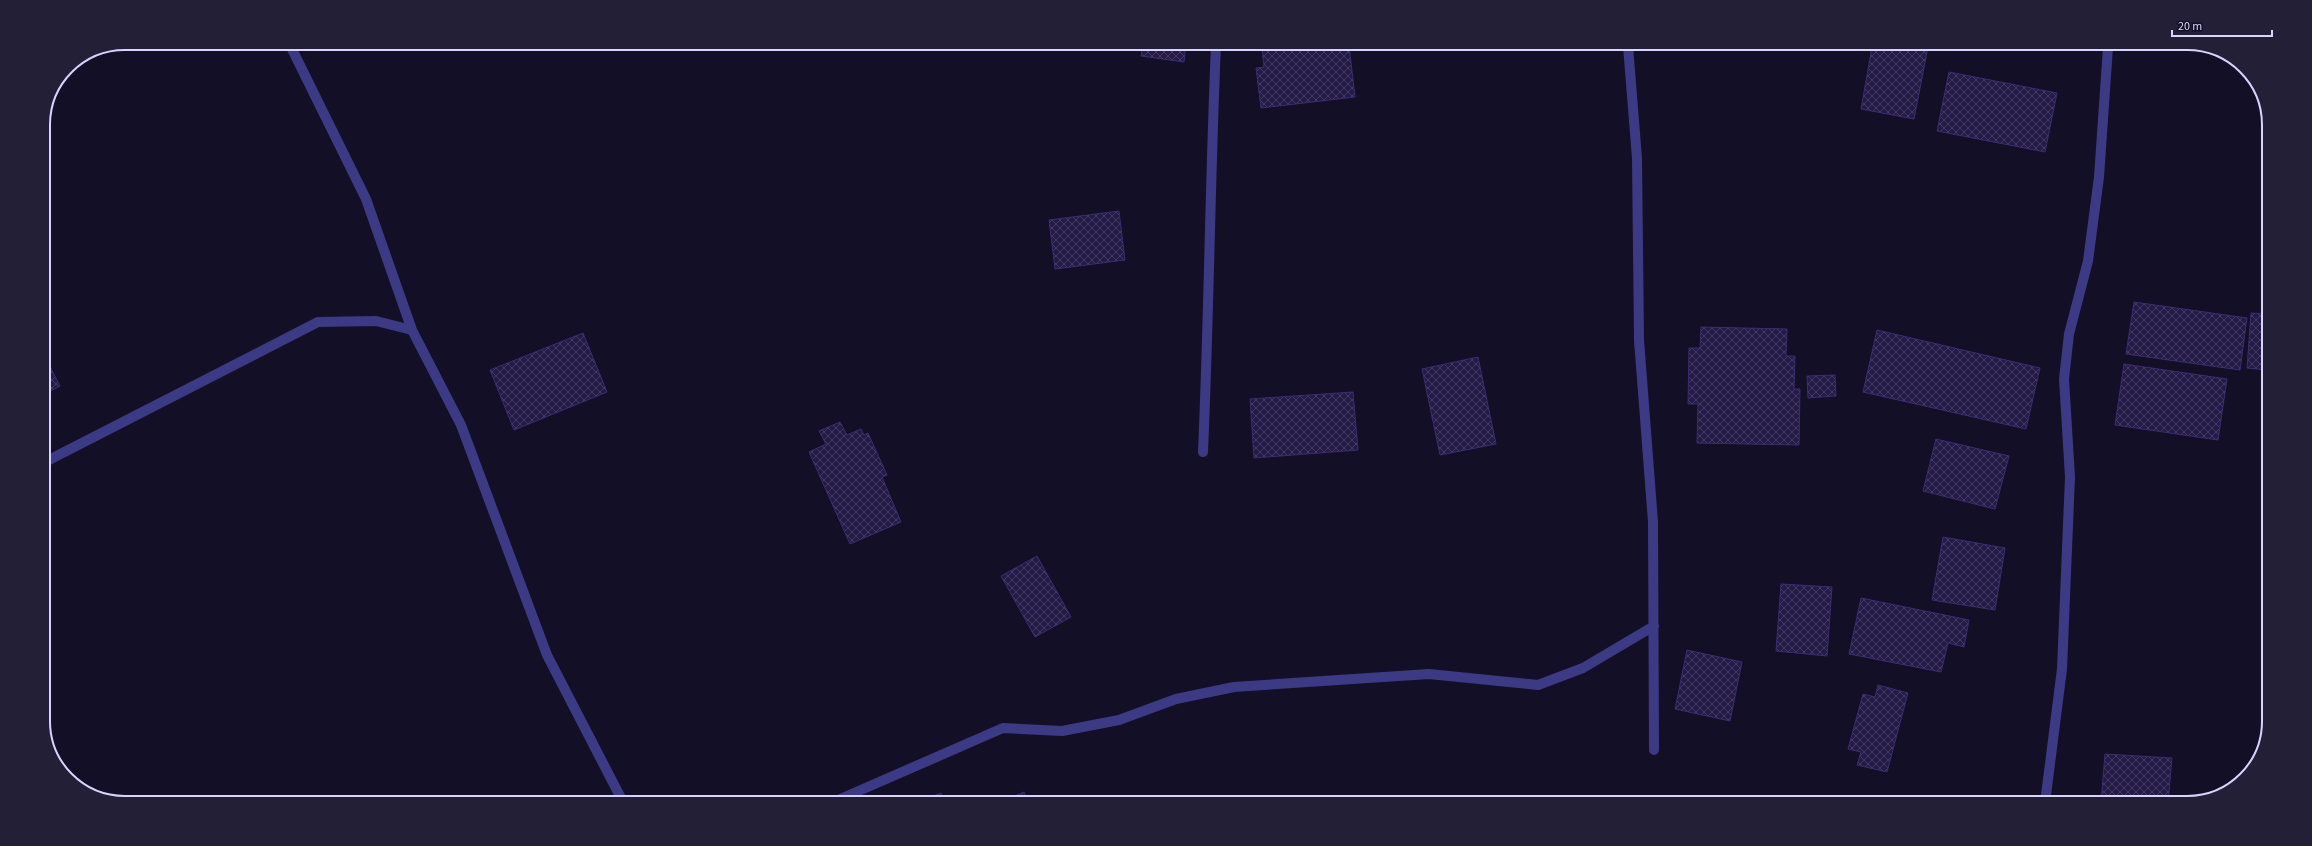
<svg xmlns="http://www.w3.org/2000/svg" width="2312" height="846" font-family="'Source Sans 3',sans-serif">
	<defs>
		<pattern id="building-cross-hatch" width="8" height="8" patternUnits="userSpaceOnUse"><rect width="8" height="8" fill="#241b47"/><path d="M0 0l8 8M0 8l8-8" fill="none" stroke="#433b63"/></pattern>
	</defs>
	<rect width="100%" height="100%" fill="#130f26"/>
	<path fill="url(#building-cross-hatch)" stroke="#3b2d73" d="M 1143,45 L 1186,45 L 1184,62 L 1141,56 Z
		M 1277,45 L 1349,45 L 1355,97 L 1261,108 L 1256,68 L 1264,67 L 1262,47 Z
		M 1872,47 L 1928,47 L 1914,119 L 1861,109 Z
		M 1949,72 L 2057,93 L 2045,152 L 1937,131 Z
		M 1119,211 L 1125,260 L 1055,269 L 1049,220 Z
		M 2134,302 L 2247,318 L 2240,370 L 2126,354 Z
		M 2251,313 L 2268,314 L 2267,370 L 2247,368 Z
		M 1701,327 L 1787,329 L 1786,356 L 1795,356 L 1794,389 L 1800,389 L 1799,445 L 1697,443 L 1698,404 L 1688,404 L 1689,348 L 1700,348 Z
		M 1877,330 L 2040,368 L 2026,429 L 1863,392 Z
		M 583,333 L 607,392 L 514,430 L 490,370 Z
		M 43,353 L 60,386 L 43,395 Z
		M 1478,357 L 1496,444 L 1440,455 L 1422,369 Z
		M 2124,364 L 2227,379 L 2218,440 L 2115,425 Z
		M 1835,375 L 1836,396 L 1808,398 L 1807,376 Z
		M 1353,392 L 1358,450 L 1254,458 L 1250,399 Z
		M 840,422 L 847,435 L 861,429 L 864,435 L 868,433 L 887,475 L 882,477 L 901,522 L 850,544 L 809,452 L 826,444 L 819,431 Z
		M 1936,439 L 2009,456 L 1995,509 L 1923,491 Z
		M 1943,537 L 2005,548 L 1995,610 L 1932,600 Z
		M 1037,556 L 1071,617 L 1035,637 L 1001,576 Z
		M 1781,584 L 1832,587 L 1827,656 L 1776,651 Z
		M 1861,598 L 1969,620 L 1964,647 L 1948,643 L 1941,672 L 1849,654 Z
		M 1687,650 L 1742,662 L 1730,721 L 1675,709 Z
		M 1878,685 L 1908,693 L 1887,772 L 1857,765 L 1861,752 L 1848,749 L 1863,694 L 1875,697 Z
		M 2105,754 L 2172,758 L 2168,803 L 2101,803 Z
		M 1024,792 L 1028,801 L 1003,801 Z
		M 941,793 L 944,800 L 923,800 Z"/>
	<g fill="none" stroke-linecap="round" stroke-linejoin="round">
		<path stroke="#3d3a85" stroke-width="10" d="M 289,43 L 366,199 L 412,330 L 461,425 L 547,655 L 622,800
			M 1628,46 L 1637,158 L 1639,340 L 1653,522 L 1654,750
			M 1203,452 C 1209,316 1210,181 1216,45
			M 43,463 L 318,322 L 376,321 L 412,330
			M 838,800 L 1003,728 L 1062,731 L 1119,720 L 1176,699 L 1234,687 L 1429,674 L 1538,685 L 1583,668 L 1654,626
			M 2045,803 L 2062,669 L 2070,477 L 2064,379 L 2069,334 L 2088,261 L 2099,177 L 2108,47"/>
	</g>
	<path d="M0 0H2312V846H0ZM125 50H2187A75 75 0 0 1 2262 125V721A75 75 0 0 1 2187 796H125A75 75 0 0 1 50 721V125A75 75 0 0 1 125 50Z" fill="#231f37" fill-rule="evenodd"/>
	<path fill="none" stroke="#d9d4ff" stroke-width="2" d="M125 50H2187A75 75 0 0 1 2262 125V721A75 75 0 0 1 2187 796H125A75 75 0 0 1 50 721V125A75 75 0 0 1 125 50Z"/>
	<path d="M2172 30v6h100v-6" fill="none" stroke="#d9d4ff" stroke-width="2"/>
	<text x="2178" y="30" font-size="12" fill="#d9d4ff" stroke="#130f26" stroke-width="3" paint-order="stroke">20 m</text>
</svg>
